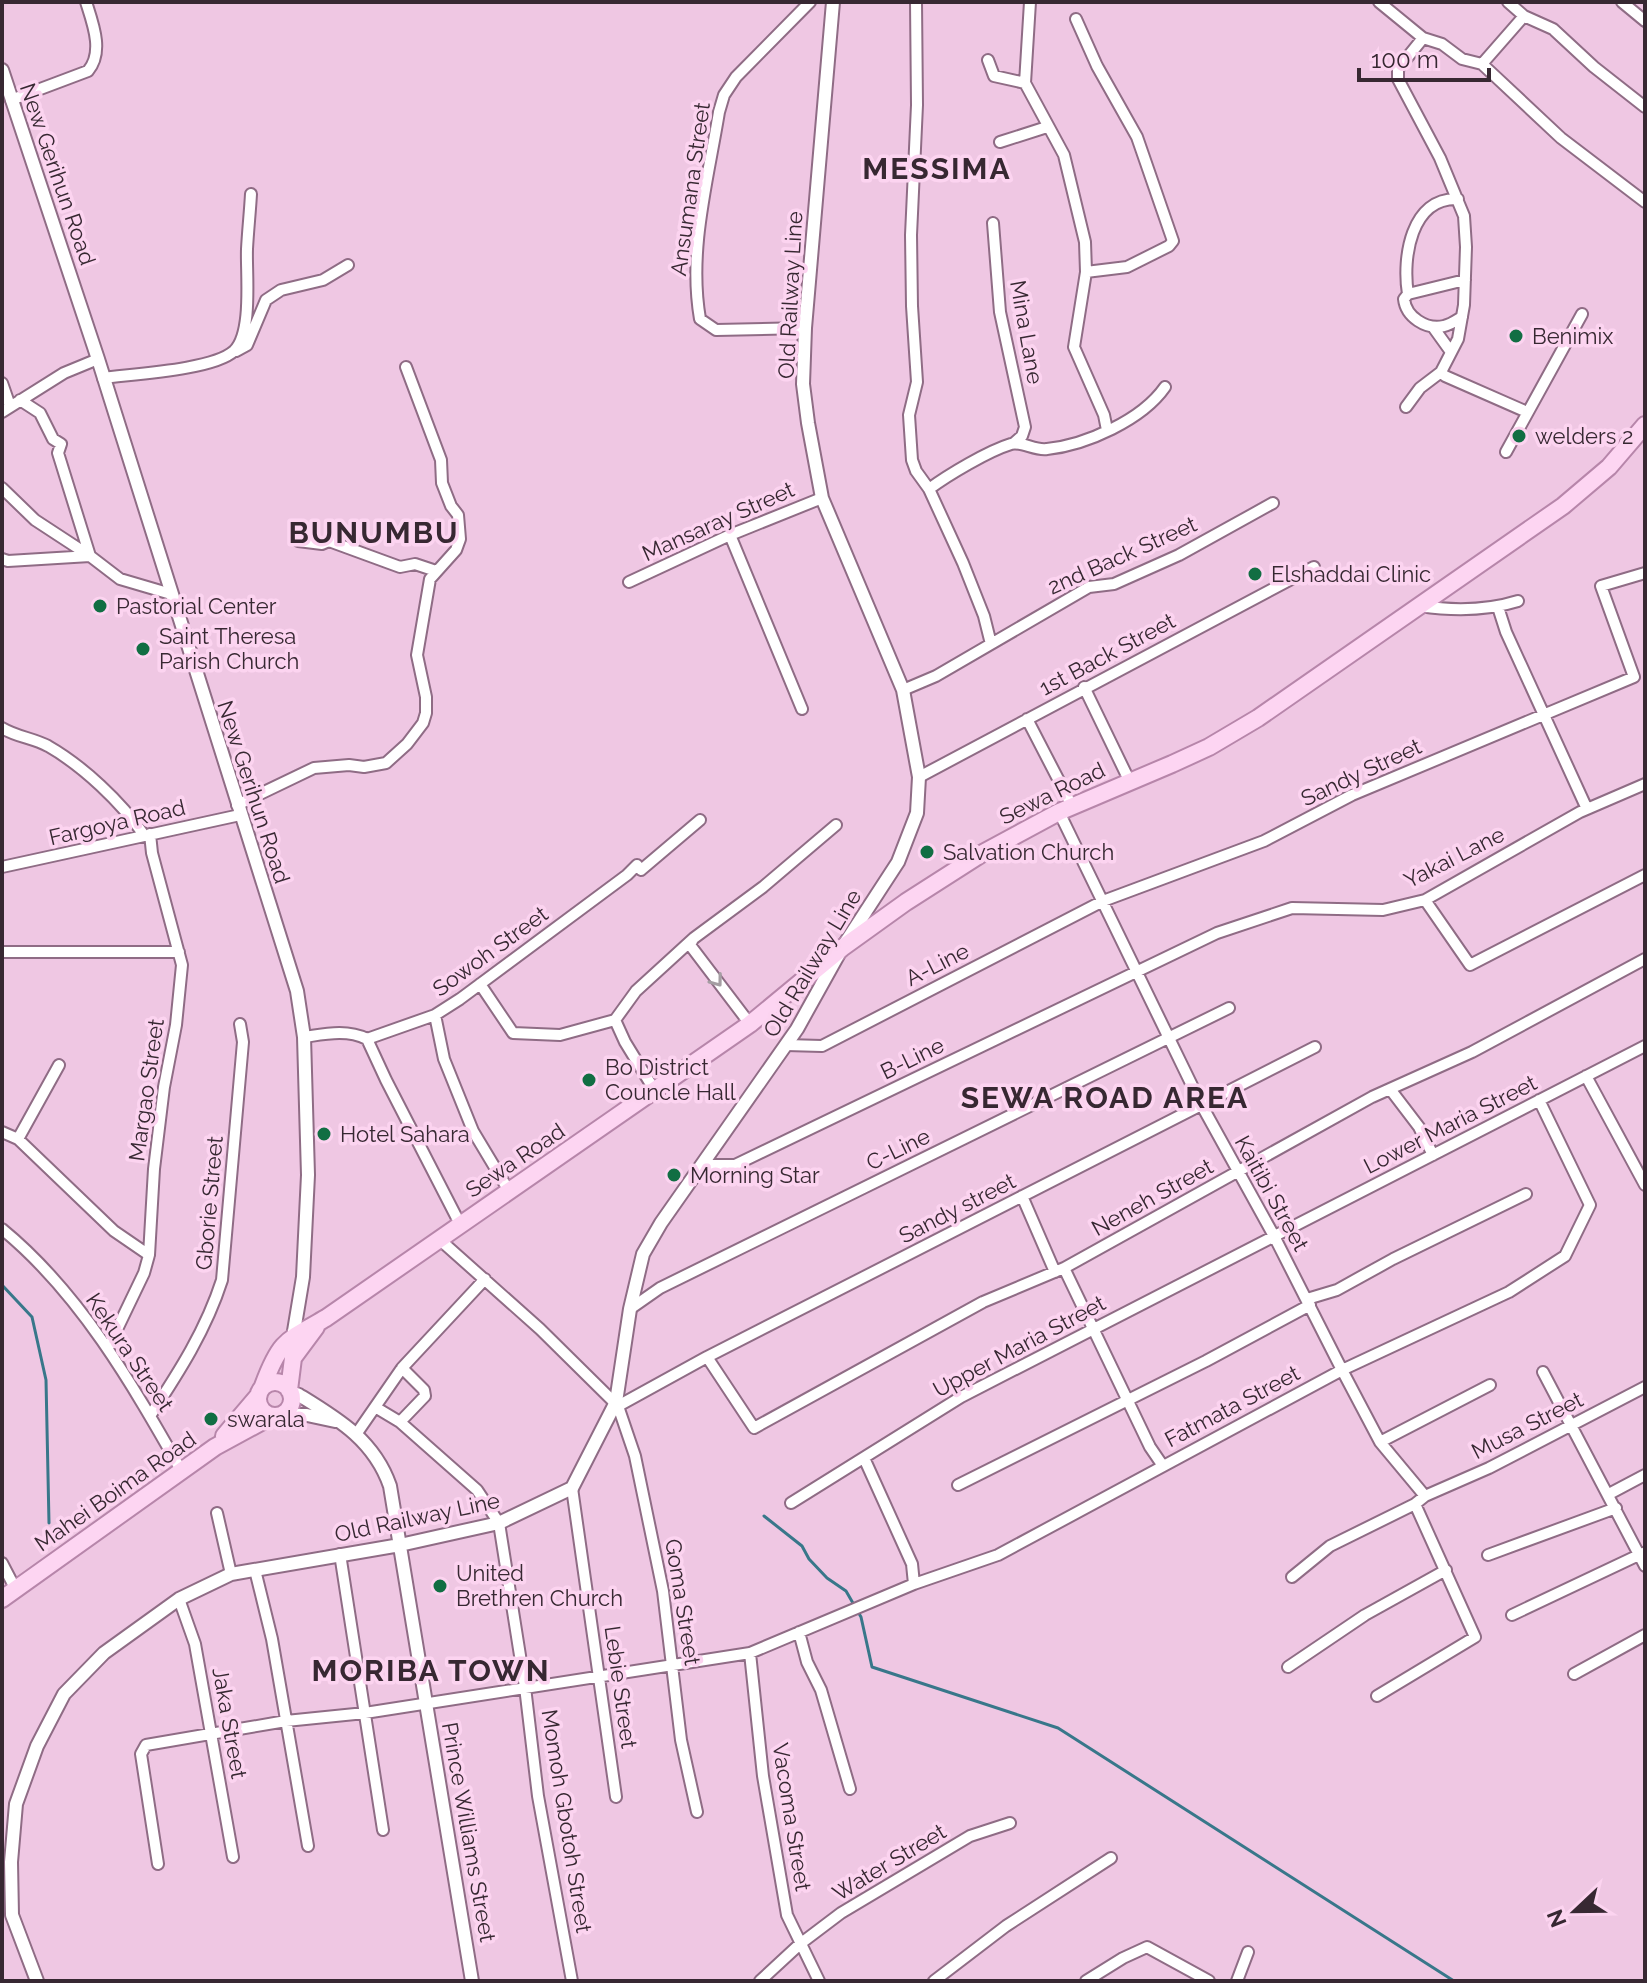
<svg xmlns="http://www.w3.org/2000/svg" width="1647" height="1983" font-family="Raleway,sans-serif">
	<rect width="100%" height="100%" fill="#efc7e3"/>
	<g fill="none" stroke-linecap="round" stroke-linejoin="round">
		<path stroke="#38778a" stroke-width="3" d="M 2,1285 L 32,1317 L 46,1380 L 49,1523
			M 764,1516 L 802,1546 L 809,1559 L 827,1578 L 846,1591 L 861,1617 L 872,1667 L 1058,1728 L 1454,1981"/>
		<g stroke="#8f6c85" stroke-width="14">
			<path id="minor" d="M 916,2 L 917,105 L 911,235 L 912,306 L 917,382 L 909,415 L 912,460 L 916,471 L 929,489 L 963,563 L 984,616 L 991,644
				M 1030,2 L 1025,83 L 1064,155 L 1085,242 L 1086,272 L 1074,347 L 1104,415 L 1107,430
				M 1379,2 L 1423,38 L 1442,44 L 1462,59 L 1482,64 L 1561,138 L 1645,202
				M 1508,2 L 1524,16
				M 1622,2 L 1645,21
				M 1076,19 L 1097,66 L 1137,137 L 1173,241 L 1169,246 L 1127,267 L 1086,272
				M 1423,38 L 1398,69 L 1398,79 L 1440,158 L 1464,216 L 1466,247 L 1464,305 L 1458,339 L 1441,372 L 1445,376 L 1527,412
				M 988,60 L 994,76 L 1025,83
				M 1482,64 L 1524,16 L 1553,29 L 1594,67 L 1645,107
				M 11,100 L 88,71 C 104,52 93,24 86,2
				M 1000,142 L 1047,127
				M 993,223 L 1000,312 L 1025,427 L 1022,436 L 1014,443
				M 1408,294 C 1402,258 1411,197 1458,199
				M 1462,317 C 1457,320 1450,325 1444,326 C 1426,330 1406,317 1404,299 L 1408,294 L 1465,280
				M 1433,327 L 1451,352
				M 805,328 L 716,330 L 700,319 C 688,250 708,180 719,112 L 724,95 L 736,77 L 810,2
				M 236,351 L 247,345 L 266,300 L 281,290 L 323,280 L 348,265
				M 103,378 C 133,374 213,370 234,351 C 253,333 246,273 247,249 C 248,230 250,212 251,194
				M 2,383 L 10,406
				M 20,400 L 40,413 L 53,439 L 61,444 L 58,453 L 90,556
				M 1406,407 L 1420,388 L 1441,372
				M 2,412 L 64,373 L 98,359
				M 1506,452 L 1582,314
				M 2,488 L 35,520 L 90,556 L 120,579 L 171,594
				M 929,489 C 948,475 988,451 1011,444 C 1022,441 1035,451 1047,449 C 1086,445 1142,420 1165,387
				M 730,535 L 802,709
				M 298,541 L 322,544 L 329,541 L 400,567 L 415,564 L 436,571
				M 2,559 L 8,561 L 90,556
				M 629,582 L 730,535 L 822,498
				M 1420,606 C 1454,611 1486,611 1518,601
				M 1498,607 L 1506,632 L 1587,809
				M 1084,687 L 1129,780
				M 903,690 L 936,676 L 1089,587 L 1114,584 L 1179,555 L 1273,503
				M 1027,719 L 1072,806
				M 2,728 C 17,737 33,738 48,746 C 83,766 121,802 144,835
				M 919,777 L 1314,567
				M 237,805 L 314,768 L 349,765 L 364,767 L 386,763 L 407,744 L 423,723 L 426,713 L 426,697 L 417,655 L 430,579 L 456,550 L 460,539 L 458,515 L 451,506 L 442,483 L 441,460 L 406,367
				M 1059,812 L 1201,1104 L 1274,1236 L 1342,1370 L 1380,1442 L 1425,1496
				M 2,867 L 240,815
				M 1425,900 L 1470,965 L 1645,875
				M 693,939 L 690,945 L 750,1024
				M 2,952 L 179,952
				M 480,984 L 513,1033 L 560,1035 L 615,1020
				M 435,1015 L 444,1059 L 473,1131 L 509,1191
				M 304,1037 C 325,1034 347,1029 367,1039 L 435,1015 L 460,999 L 627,875 L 637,865 L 641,870 L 700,820
				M 367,1039 L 386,1080 L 460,1224
				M 786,1045 L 822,1046 L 1103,901 L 1264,841 L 1352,795 L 1634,677 L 1601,586 L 1645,573
				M 1586,1076 L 1645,1185
				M 1390,1089 L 1419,1127 L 1433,1155
				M 655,1091 L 625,1042 L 615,1020 L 636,991 L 694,938 L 763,887 L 836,825
				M 2,1132 L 18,1139 L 114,1231 L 149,1255
				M 18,1139 L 59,1065
				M 702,1165 L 735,1165 L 1217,933 L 1292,908 L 1383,910 L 1425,900 L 1580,812 L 1645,784
				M 1022,1196 L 1055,1272
				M 2,1229 C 80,1293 132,1384 181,1470
				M 439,1239 L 540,1329 L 618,1406 L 635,1456 L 663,1591 L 681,1740 L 697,1812
				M 1064,1268 L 1150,1447 L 1163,1466
				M 1307,1299 L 1337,1290 L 1393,1259 L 1526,1194
				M 630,1309 L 660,1288 L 1229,1008
				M 108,1348 L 144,1273 L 149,1255 L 154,1169 L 164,1087 L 176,1025 L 182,965 L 152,853 L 150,834
				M 707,1357 L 754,1428 L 983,1302 L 1064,1268 L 1372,1097 L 1472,1052 L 1645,959
				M 1543,1372 L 1645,1566
				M 618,1406 L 707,1357 L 1315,1047
				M 375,1407 L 400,1422 L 425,1396 L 424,1390 L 402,1368
				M 150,1416 C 179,1372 206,1330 222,1280 L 243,1042 L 240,1024
				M 400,1422 L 477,1490 L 499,1523 L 525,1687 L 538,1796 L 572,1981
				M 357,1433 L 402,1368 L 485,1279
				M 1380,1442 L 1490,1385
				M 864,1458 L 912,1564 L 914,1584
				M 958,1485 L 1206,1361 L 1310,1305
				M 572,1488 L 616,1797
				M 1609,1494 L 1645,1475
				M 791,1503 L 961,1397 L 1645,1046
				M 217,1513 L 231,1574
				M 340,1554 L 383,1830
				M 1488,1555 L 1616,1508
				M 2,1563 L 15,1588
				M 255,1570 L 272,1639 L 308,1846
				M 1292,1577 L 1330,1546 L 1415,1504 L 1425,1496 L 1489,1468 L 1645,1387
				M 179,1599 L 195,1644 L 233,1857
				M 1512,1615 L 1643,1553
				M 799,1632 L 807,1662 L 821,1690 L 850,1789
				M 750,1653 L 763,1776 L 787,1915 L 819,1981
				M 1288,1667 L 1365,1615 L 1446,1570
				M 1574,1674 L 1645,1635
				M 1377,1696 L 1475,1637 L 1415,1504
				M 158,1864 L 141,1754 L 146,1745 L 286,1721 L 365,1713 L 750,1653 L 914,1584 L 998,1555 L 1342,1370 L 1509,1292 L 1565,1256 L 1590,1205 L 1539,1100
				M 760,1981 L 800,1944 L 841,1913 L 970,1836 L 1010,1823
				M 934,1981 L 1006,1926 L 1111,1858
				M 1086,1981 L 1123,1958 L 1147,1947 L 1209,1981
				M 1237,1981 L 1248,1952"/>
		</g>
		<g stroke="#8f6c85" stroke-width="16">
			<path id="tertiary" d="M 2,70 L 98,359 L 297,991 L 304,1037 L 308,1175 L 303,1277 L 292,1343
				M 290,1392 L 299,1395 C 338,1419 374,1440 390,1486 L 472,1981
				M 281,1415 L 307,1415 L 335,1421
				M 37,1981 L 12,1915 L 11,1862 L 16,1804 L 37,1746 L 64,1694 L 104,1653 L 179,1599 L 231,1574 L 400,1545 L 499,1523 L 572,1488 L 616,1402 L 630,1309 L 643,1254 L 661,1223 L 797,1029 L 842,948 L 898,862 L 917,813 L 919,777 L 903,690 L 822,498 L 808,423 L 803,384 L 805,328 L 833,2"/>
		</g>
		<g stroke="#b786aa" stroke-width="20">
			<path id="primary" d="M258 1399a17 17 0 1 1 34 0a17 17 0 1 1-34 0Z
				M 263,1386 C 280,1340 286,1341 326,1318 L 750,1024 L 842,948 L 906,902 L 981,854 L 1059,812 L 1172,764 L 1209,747 L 1258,718 L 1563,506 L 1609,467 L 1645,425
				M 289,1390 L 293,1358 L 316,1327
				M 224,1436 L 258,1396
				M 2,1599 L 215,1447 L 272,1416"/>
		</g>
		<use href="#minor" stroke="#fff" stroke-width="10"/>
		<use href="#tertiary" stroke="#fff" stroke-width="12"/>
		<use href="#primary" stroke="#fdd5f2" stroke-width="16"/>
	</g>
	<defs><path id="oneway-chevron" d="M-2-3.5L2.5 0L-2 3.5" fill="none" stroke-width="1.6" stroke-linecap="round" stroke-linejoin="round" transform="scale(2)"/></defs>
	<use stroke="#a59ea3" href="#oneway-chevron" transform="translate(717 981) rotate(53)"/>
	<g fill="#116e43" stroke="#fcd4f0" stroke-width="3">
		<circle cx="1516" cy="336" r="8"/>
		<circle cx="1519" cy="436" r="8"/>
		<circle cx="1255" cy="574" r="8"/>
		<circle cx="100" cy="606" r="8"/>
		<circle cx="143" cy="649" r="8"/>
		<circle cx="927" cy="852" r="8"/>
		<circle cx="589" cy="1080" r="8"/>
		<circle cx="324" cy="1134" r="8"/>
		<circle cx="674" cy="1175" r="8"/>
		<circle cx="211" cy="1419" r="8"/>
		<circle cx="440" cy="1586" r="8"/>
	</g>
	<g text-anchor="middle" stroke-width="7" stroke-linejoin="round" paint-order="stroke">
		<g font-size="22" fill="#372832" stroke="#fcd4f0">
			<text transform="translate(58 174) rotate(71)" y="8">New Gerihun Road</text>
			<text transform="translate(690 189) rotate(-82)" y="8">Ansumana Street</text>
			<text transform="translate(790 295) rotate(-87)" y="8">Old Railway Line</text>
			<text transform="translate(1027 332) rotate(80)" y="8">Mina Lane</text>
			<text transform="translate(718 521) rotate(-24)" y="8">Mansaray Street</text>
			<text transform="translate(1122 555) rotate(-24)" y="8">2nd Back Street</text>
			<text transform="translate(1107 654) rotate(-28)" y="8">1st Back Street</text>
			<text transform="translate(1361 772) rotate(-25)" y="8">Sandy Street</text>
			<text transform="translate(254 792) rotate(72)" y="8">New Gerihun Road</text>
			<text transform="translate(1052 793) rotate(-26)" y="8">Sewa Road</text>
			<text transform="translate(117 822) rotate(-13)" y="8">Fargoya Road</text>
			<text transform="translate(1454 857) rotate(-27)" y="8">Yakai Lane</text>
			<text transform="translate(490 951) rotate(-36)" y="8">Sowoh Street</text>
			<text transform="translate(812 963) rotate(-59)" y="8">Old Railway Line</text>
			<text transform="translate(937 964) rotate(-27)" y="8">A-Line</text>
			<text transform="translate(912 1058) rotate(-26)" y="8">B-Line</text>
			<text transform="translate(146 1090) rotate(-82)" y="8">Margao Street</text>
			<text transform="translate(1450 1124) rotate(-27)" y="8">Lower Maria Street</text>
			<text transform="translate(898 1149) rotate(-26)" y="8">C-Line</text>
			<text transform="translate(515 1160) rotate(-34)" y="8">Sewa Road</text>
			<text transform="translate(1272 1193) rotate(61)" y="8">Kaitibi Street</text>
			<text transform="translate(1152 1197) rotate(-29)" y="8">Neneh Street</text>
			<text transform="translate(209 1203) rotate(-85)" y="8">Gborie Street</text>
			<text transform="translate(957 1208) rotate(-27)" y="8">Sandy street</text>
			<text transform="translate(1019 1346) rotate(-28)" y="8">Upper Maria Street</text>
			<text transform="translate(130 1352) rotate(56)" y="8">Kekura Street</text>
			<text transform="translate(1232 1406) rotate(-28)" y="8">Fatmata Street</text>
			<text transform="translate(1527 1425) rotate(-27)" y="8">Musa Street</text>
			<text transform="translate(115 1491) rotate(-35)" y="8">Mahei Boima Road</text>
			<text transform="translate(417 1517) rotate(-12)" y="8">Old Railway Line</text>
			<text transform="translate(683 1602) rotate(81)" y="8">Goma Street</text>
			<text transform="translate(621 1687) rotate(82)" y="8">Lebie Street</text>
			<text transform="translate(230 1723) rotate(80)" y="8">Jaka Street</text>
			<text transform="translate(792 1817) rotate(81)" y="8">Vacoma Street</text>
			<text transform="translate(567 1821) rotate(81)" y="8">Momoh Gbotoh Street</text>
			<text transform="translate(469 1832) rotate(80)" y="8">Prince Williams Street</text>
			<text transform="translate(889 1862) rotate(-31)" y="8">Water Street</text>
		</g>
		<g font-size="22" fill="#372832" stroke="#fcd4f0" text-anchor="start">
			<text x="1532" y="344">Benimix</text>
			<text x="1535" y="444">welders 2</text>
			<text x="1271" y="582">Elshaddai Clinic</text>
			<text x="116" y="614">Pastorial Center</text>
			<text x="159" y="644">Saint Theresa<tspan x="159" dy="25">Parish Church</tspan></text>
			<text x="943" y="860">Salvation Church</text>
			<text x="605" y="1075">Bo District<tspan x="605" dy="25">Councle Hall</tspan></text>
			<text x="340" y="1142">Hotel Sahara</text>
			<text x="690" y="1183">Morning Star</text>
			<text x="227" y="1427">swarala</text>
			<text x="456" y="1581">United<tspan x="456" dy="25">Brethren Church</tspan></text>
		</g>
		<g font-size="30" font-weight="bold" letter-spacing="2" fill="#372832" stroke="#fcd4f0">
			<text x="937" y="179">MESSIMA</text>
			<text x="374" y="543">BUNUMBU</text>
			<text x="1105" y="1108">SEWA ROAD AREA</text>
			<text x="431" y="1681">MORIBA TOWN</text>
		</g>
	</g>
	<rect width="1647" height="1983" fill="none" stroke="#372832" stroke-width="8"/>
	<g transform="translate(1575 1911) rotate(248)" stroke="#fcd4f0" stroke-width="6" paint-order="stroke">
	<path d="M0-6L14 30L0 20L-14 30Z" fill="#372832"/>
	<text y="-12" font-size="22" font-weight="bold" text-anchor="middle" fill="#372832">N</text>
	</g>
	<path d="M1359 68v12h130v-12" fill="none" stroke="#372832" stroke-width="4"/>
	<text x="1371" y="68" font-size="24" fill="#372832" stroke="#fcd4f0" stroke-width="6" paint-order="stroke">100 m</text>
</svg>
